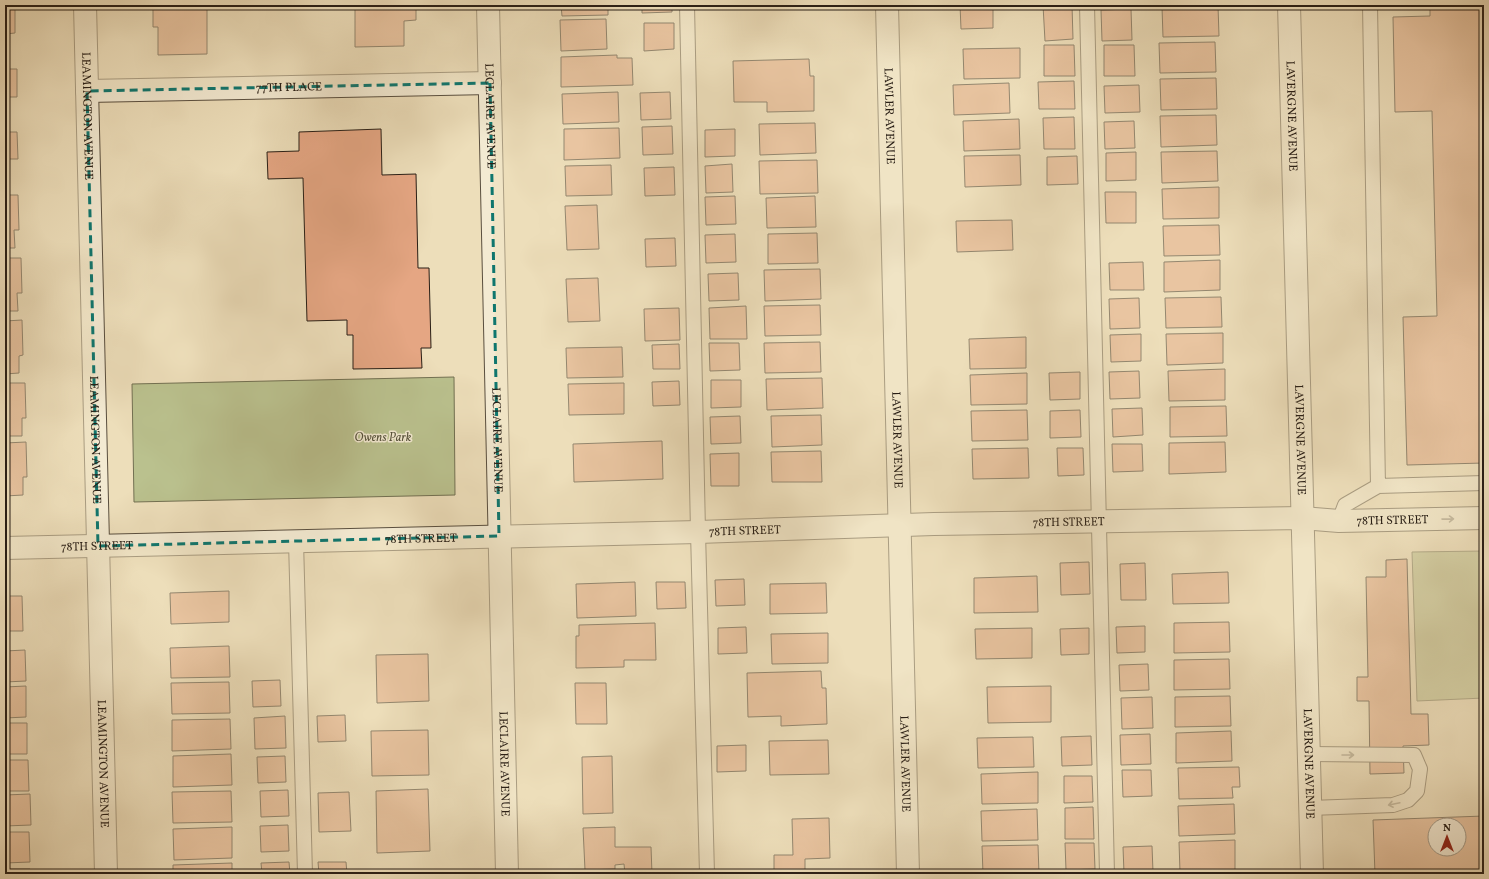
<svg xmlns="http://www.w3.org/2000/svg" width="1489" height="879" font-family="Vollkorn,serif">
	<rect width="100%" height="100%" fill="#eddeba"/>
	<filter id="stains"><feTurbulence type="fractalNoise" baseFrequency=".005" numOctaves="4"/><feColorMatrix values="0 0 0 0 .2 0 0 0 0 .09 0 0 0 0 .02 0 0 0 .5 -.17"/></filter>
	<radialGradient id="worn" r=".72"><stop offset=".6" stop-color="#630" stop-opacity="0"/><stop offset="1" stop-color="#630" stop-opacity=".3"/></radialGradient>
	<path fill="#bac18e" stroke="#727052" d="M 454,377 L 455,495 L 134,502 L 132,384 Z
		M 1484,551 L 1484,698 L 1417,701 L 1412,552 Z"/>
	<path fill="#e5a683" stroke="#291f16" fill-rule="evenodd" d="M 153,5 L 207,5 L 207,54 L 158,55 L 158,27 L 153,27 Z
		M 355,5 L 416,5 L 416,20 L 404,21 L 404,46 L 355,47 Z
		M 561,5 L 608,5 L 608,15 L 562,16 Z
		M 642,5 L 672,5 L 672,12 L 642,13 Z
		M 960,5 L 993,5 L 993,28 L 961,29 Z
		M 1043,5 L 1072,5 L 1073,39 L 1045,41 Z
		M 1430,5 L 1484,5 L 1484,463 L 1407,465 L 1403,317 L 1437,316 L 1432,111 L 1395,112 L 1393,17 L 1430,16 Z
		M 5,6 L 15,6 L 15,33 L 5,34 Z
		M 1218,6 L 1219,36 L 1163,37 L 1162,7 Z
		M 1131,9 L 1132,40 L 1102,41 L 1101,10 Z
		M 606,19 L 607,49 L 561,51 L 560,20 Z
		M 644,23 L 674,23 L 674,49 L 644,51 Z
		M 1215,42 L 1216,72 L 1160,73 L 1159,43 Z
		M 1044,45 L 1074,45 L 1075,76 L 1044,76 Z
		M 1104,45 L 1134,45 L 1135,76 L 1104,76 Z
		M 1020,48 L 1020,78 L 964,79 L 963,49 Z
		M 617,55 L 617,58 L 632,58 L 633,85 L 561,87 L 561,57 Z
		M 809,59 L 810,76 L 814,76 L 814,111 L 767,112 L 767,102 L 734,102 L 733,61 Z
		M 5,69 L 17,69 L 17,97 L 5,97 Z
		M 1216,78 L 1217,109 L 1161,110 L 1160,79 Z
		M 1074,81 L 1075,109 L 1039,109 L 1038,82 Z
		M 1009,83 L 1010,113 L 954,115 L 953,85 Z
		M 1139,85 L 1140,112 L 1105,113 L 1104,86 Z
		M 618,92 L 619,122 L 563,124 L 562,94 Z
		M 670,92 L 671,119 L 641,120 L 640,93 Z
		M 1216,115 L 1217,145 L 1161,147 L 1160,116 Z
		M 1074,117 L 1075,149 L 1044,149 L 1043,118 Z
		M 1019,119 L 1020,149 L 964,151 L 963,121 Z
		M 1134,121 L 1135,148 L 1105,149 L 1104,122 Z
		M 815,123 L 816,153 L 760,155 L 759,124 Z
		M 672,126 L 673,154 L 643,155 L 642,127 Z
		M 619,128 L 620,158 L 564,160 L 564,129 Z
		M 381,129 L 382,175 L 416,174 L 418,268 L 429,268 L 431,348 L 421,348 L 422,368 L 353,369 L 353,335 L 347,335 L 347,320 L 307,321 L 303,178 L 268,179 L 267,152 L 299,151 L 299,132 Z
		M 735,129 L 735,156 L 705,157 L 705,130 Z
		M 5,132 L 17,132 L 18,159 L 5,159 Z
		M 1217,151 L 1218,181 L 1162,183 L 1161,152 Z
		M 1136,152 L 1136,180 L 1106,181 L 1106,153 Z
		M 1020,155 L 1021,185 L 965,187 L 964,156 Z
		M 1077,156 L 1078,184 L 1047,185 L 1047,157 Z
		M 817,160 L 818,193 L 760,194 L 759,161 Z
		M 732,164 L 733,192 L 706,193 L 705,166 Z
		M 611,165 L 612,195 L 566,196 L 565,166 Z
		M 674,167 L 675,195 L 645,196 L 644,168 Z
		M 1219,187 L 1219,218 L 1163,219 L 1162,189 Z
		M 1105,192 L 1136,192 L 1136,223 L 1106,223 Z
		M 5,195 L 18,195 L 19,230 L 14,230 L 15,248 L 5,248 Z
		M 735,196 L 736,224 L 706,225 L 705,197 Z
		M 815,196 L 816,227 L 767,228 L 766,198 Z
		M 597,205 L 599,249 L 567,250 L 565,206 Z
		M 1012,220 L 1013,250 L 957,252 L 956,221 Z
		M 1219,225 L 1220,255 L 1164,256 L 1163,226 Z
		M 817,233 L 818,263 L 768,264 L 768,234 Z
		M 735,234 L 736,262 L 706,263 L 705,235 Z
		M 675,238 L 676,266 L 646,267 L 645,239 Z
		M 5,258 L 21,258 L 22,293 L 17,293 L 18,311 L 5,311 Z
		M 1220,260 L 1220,290 L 1164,292 L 1164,262 Z
		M 1143,262 L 1144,290 L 1110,290 L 1109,263 Z
		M 820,269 L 821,299 L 765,301 L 764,270 Z
		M 738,273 L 739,300 L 709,301 L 708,274 Z
		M 598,278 L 600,321 L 568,322 L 566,279 Z
		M 1221,297 L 1222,327 L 1166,328 L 1165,298 Z
		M 1139,298 L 1140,328 L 1110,329 L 1109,299 Z
		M 820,305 L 821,335 L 765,336 L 764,306 Z
		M 746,306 L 747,339 L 710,339 L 709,308 Z
		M 679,308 L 680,340 L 645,341 L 644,309 Z
		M 22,320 L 23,355 L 19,356 L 19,373 L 5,374 L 5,321 Z
		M 1223,333 L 1223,363 L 1167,365 L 1166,334 Z
		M 1141,334 L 1141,361 L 1111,362 L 1110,335 Z
		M 1026,337 L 1026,368 L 970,369 L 969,339 Z
		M 820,342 L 821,372 L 765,373 L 764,343 Z
		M 709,343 L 739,343 L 740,370 L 710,371 Z
		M 679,344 L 680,369 L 653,369 L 652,345 Z
		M 622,347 L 623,377 L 567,378 L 566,348 Z
		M 1225,369 L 1225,400 L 1169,401 L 1168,371 Z
		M 1139,371 L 1140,398 L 1110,399 L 1109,372 Z
		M 1080,372 L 1080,399 L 1050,400 L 1049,373 Z
		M 1027,373 L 1027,404 L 971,405 L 970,375 Z
		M 822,378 L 823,408 L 767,410 L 766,379 Z
		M 711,380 L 741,380 L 741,407 L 711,408 Z
		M 679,381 L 680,405 L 653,406 L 652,382 Z
		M 5,383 L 25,383 L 26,418 L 22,418 L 22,436 L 5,436 Z
		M 624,383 L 624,414 L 569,415 L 568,384 Z
		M 1226,406 L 1227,436 L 1170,437 L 1170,407 Z
		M 1142,408 L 1143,435 L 1113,437 L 1112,409 Z
		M 1027,410 L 1028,440 L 972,441 L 971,411 Z
		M 1080,410 L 1081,437 L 1050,438 L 1050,411 Z
		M 821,415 L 822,445 L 772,447 L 771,416 Z
		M 740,416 L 741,443 L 711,444 L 710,417 Z
		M 662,441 L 663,479 L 574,482 L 573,444 Z
		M 26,442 L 27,477 L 23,477 L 23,495 L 5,496 L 5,443 Z
		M 1225,442 L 1226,472 L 1169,474 L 1169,443 Z
		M 1112,444 L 1142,444 L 1143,471 L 1113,472 Z
		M 1028,448 L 1029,478 L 973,479 L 972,449 Z
		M 1057,448 L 1083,448 L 1084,475 L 1058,476 Z
		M 821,451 L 822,482 L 772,482 L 771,452 Z
		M 739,453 L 739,486 L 711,486 L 710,454 Z
		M 1407,559 L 1411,714 L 1428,714 L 1429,745 L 1403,746 L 1404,773 L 1370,774 L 1369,701 L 1357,701 L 1357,677 L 1368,677 L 1366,577 L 1386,577 L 1386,560 Z
		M 1089,562 L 1090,594 L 1061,595 L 1060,563 Z
		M 1145,563 L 1146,600 L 1121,600 L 1120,564 Z
		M 1228,572 L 1229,603 L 1173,604 L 1172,574 Z
		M 1037,576 L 1038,612 L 974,613 L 974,578 Z
		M 744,579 L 745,605 L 716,606 L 715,580 Z
		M 635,582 L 636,616 L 577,618 L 576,584 Z
		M 656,582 L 685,582 L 686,608 L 657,609 Z
		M 826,583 L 827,613 L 770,614 L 770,584 Z
		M 229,591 L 229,622 L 171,624 L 170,593 Z
		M 5,596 L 22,596 L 23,631 L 5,631 Z
		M 1229,622 L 1230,652 L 1174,653 L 1174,623 Z
		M 655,623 L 656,660 L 624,660 L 624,667 L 576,668 L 576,636 L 579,636 L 579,625 Z
		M 1145,626 L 1145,652 L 1117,653 L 1116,627 Z
		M 746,627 L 747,653 L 718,654 L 718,628 Z
		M 1032,628 L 1032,658 L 976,659 L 975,629 Z
		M 1089,628 L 1089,654 L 1061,655 L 1060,629 Z
		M 828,633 L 828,663 L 772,664 L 771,634 Z
		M 229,646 L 230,677 L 171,678 L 170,648 Z
		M 25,650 L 26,681 L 5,682 L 5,651 Z
		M 428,654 L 429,701 L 377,703 L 376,655 Z
		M 1229,659 L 1230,689 L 1174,690 L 1174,660 Z
		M 1148,664 L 1149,690 L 1120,691 L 1119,665 Z
		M 821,671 L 822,688 L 826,688 L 827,724 L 781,726 L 781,716 L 748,717 L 747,673 Z
		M 280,680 L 281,706 L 253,707 L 252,681 Z
		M 229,682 L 230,713 L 172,714 L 171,683 Z
		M 575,683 L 606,683 L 607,724 L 576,724 Z
		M 26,686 L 26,717 L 5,718 L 5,687 Z
		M 1051,686 L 1051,722 L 988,723 L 987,687 Z
		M 1230,696 L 1231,726 L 1175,727 L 1175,697 Z
		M 1152,697 L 1153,728 L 1122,729 L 1121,698 Z
		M 345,715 L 346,741 L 318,742 L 317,716 Z
		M 285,716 L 286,748 L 255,749 L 254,718 Z
		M 230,719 L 231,749 L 172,751 L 172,720 Z
		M 5,723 L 27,723 L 27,754 L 5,754 Z
		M 428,730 L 429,775 L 372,776 L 371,731 Z
		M 1231,731 L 1232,761 L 1176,763 L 1176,733 Z
		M 1150,734 L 1151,764 L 1121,765 L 1120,735 Z
		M 1091,736 L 1092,765 L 1062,766 L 1061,737 Z
		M 1033,737 L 1034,767 L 978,768 L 977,738 Z
		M 828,740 L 829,774 L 770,775 L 769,741 Z
		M 746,745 L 746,771 L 717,772 L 717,746 Z
		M 231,754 L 232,785 L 173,787 L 173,756 Z
		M 285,756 L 286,782 L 258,783 L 257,757 Z
		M 612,756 L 613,813 L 583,814 L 582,757 Z
		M 5,760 L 28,760 L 29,791 L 5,791 Z
		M 1239,767 L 1240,787 L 1232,787 L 1233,798 L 1179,799 L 1178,768 Z
		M 1122,770 L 1151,770 L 1152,796 L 1123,797 Z
		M 1038,772 L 1038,803 L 982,804 L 981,774 Z
		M 1064,776 L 1092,776 L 1093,802 L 1064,803 Z
		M 428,789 L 430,851 L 377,853 L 376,791 Z
		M 288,790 L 289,816 L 261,817 L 260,791 Z
		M 231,791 L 232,822 L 173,823 L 172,792 Z
		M 349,792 L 351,831 L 319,832 L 318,793 Z
		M 30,794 L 31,825 L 5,826 L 5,795 Z
		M 1234,804 L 1235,834 L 1179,836 L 1178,806 Z
		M 1093,807 L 1094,839 L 1065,839 L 1065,808 Z
		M 1037,809 L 1038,840 L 982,841 L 981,811 Z
		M 1484,816 L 1484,874 L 1375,874 L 1373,820 ZM 1435,825 L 1459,825 L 1459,849 L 1435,849 Z
		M 829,818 L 830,858 L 805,859 L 805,874 L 774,874 L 774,855 L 793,855 L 792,819 Z
		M 288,825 L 289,851 L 261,852 L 260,826 Z
		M 232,827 L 232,858 L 174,860 L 173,829 Z
		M 615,827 L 615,847 L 651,847 L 652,874 L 625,874 L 624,864 L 615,865 L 615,869 L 585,870 L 583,828 Z
		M 5,832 L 29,832 L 30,862 L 5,863 Z
		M 1235,840 L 1235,870 L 1180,872 L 1179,842 Z
		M 1065,843 L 1094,843 L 1095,869 L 1066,870 Z
		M 1038,845 L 1039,874 L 983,874 L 982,846 Z
		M 1152,846 L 1153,872 L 1124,873 L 1123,847 Z
		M 289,862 L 290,874 L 262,874 L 261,863 Z
		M 318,862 L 346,862 L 347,874 L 319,874 Z
		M 232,863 L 232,874 L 173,874 L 173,865 Z
		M 5,869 L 30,869 L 31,874 L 5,874 Z
		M 431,871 L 431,874 L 379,874 L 379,873 Z"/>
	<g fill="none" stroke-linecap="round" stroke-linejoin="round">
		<g stroke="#5a4f3f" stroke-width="16">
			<path id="service" d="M 687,5 L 698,532 L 707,874
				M 1087,5 L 1107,874
				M 1370,5 L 1378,486
				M 1339,521 L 1345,505 L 1378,486 L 1484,483
				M 296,541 L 305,874
				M 1309,754 L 1414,755 L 1420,769 L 1417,791 L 1408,800 L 1393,805 L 1310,808"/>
		</g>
		<g stroke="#5a4f3f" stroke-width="24">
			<g id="minor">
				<path id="s1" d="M 85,5 L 106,874"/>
				<path id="s2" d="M 488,5 L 507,874"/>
				<path id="s3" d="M 887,5 L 908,874"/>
				<path id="s4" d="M 1289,5 L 1312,874"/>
				<path id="s5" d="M 87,91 L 490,83"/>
				<path id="s6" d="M 5,548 L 698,532 L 934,524 L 1302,518 L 1339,521 L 1484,518"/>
			</g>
		</g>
		<use href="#service" stroke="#f3ead2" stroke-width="14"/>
		<use href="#minor" stroke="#f3ead2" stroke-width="22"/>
	</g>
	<defs><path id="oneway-shaft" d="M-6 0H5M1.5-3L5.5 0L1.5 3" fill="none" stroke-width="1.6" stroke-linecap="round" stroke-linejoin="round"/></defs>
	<g stroke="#988f7d">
		<use href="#oneway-shaft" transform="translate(1448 519) rotate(-1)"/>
		<use href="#oneway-shaft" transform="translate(1348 755)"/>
		<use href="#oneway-shaft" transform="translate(1394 804) rotate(168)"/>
	</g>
	<path d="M0 0H1489V879H0ZM 490,83 L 499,536 L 98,546 L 87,91 Z" fill="#eddeba" fill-opacity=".55" fill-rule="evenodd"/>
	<path fill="none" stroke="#0f766e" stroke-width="3" stroke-dasharray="8 5" stroke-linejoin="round" d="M 490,83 L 499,536 L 98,546 L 87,91 Z"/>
	<g text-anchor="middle" stroke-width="3" stroke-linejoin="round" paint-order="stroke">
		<g font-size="12" fill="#291f16" stroke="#f3ead2">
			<text dy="4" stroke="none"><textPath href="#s5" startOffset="202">77TH PLACE</textPath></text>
			<text dy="4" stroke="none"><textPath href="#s1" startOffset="111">LEAMINGTON AVENUE</textPath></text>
			<text dy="4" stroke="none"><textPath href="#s2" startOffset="111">LECLAIRE AVENUE</textPath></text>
			<text dy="4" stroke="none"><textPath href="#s3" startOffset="111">LAWLER AVENUE</textPath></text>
			<text dy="4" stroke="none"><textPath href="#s4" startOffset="111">LAVERGNE AVENUE</textPath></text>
			<text dy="4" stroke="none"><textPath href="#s3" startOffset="435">LAWLER AVENUE</textPath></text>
			<text dy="4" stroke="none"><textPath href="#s1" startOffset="435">LEAMINGTON AVENUE</textPath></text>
			<text dy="4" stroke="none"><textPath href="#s2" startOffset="435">LECLAIRE AVENUE</textPath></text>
			<text dy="4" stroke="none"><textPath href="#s4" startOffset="435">LAVERGNE AVENUE</textPath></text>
			<text dy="4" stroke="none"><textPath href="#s6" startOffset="1388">78TH STREET</textPath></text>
			<text dy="4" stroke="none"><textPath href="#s6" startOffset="1064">78TH STREET</textPath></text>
			<text dy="4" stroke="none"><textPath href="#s6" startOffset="740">78TH STREET</textPath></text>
			<text dy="4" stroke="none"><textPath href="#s6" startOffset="416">78TH STREET</textPath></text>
			<text dy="4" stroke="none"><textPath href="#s6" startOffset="92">78TH STREET</textPath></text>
			<text dy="4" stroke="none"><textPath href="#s1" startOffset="759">LEAMINGTON AVENUE</textPath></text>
			<text dy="4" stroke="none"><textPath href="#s2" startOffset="759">LECLAIRE AVENUE</textPath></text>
			<text dy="4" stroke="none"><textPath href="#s3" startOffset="759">LAWLER AVENUE</textPath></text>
			<text dy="4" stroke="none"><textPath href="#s4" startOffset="759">LAVERGNE AVENUE</textPath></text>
		</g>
		<g font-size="12" font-style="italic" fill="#54503a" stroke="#f3ead2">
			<text x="383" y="441">Owens Park</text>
		</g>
	</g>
	<rect width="1489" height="879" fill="none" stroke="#eddeba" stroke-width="20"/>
	<rect x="6" y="6" width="1477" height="867" fill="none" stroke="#291f16" stroke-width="2"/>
	<rect x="10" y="10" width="1469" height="859" fill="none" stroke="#291f16"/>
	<g transform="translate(1447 837)"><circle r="19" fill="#f3ead2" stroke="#a29987"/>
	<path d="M0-3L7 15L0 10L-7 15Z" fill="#8f2418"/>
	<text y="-6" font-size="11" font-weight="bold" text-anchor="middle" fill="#291f16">N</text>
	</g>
	<rect width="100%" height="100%" filter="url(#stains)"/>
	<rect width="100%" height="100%" fill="url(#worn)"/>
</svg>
